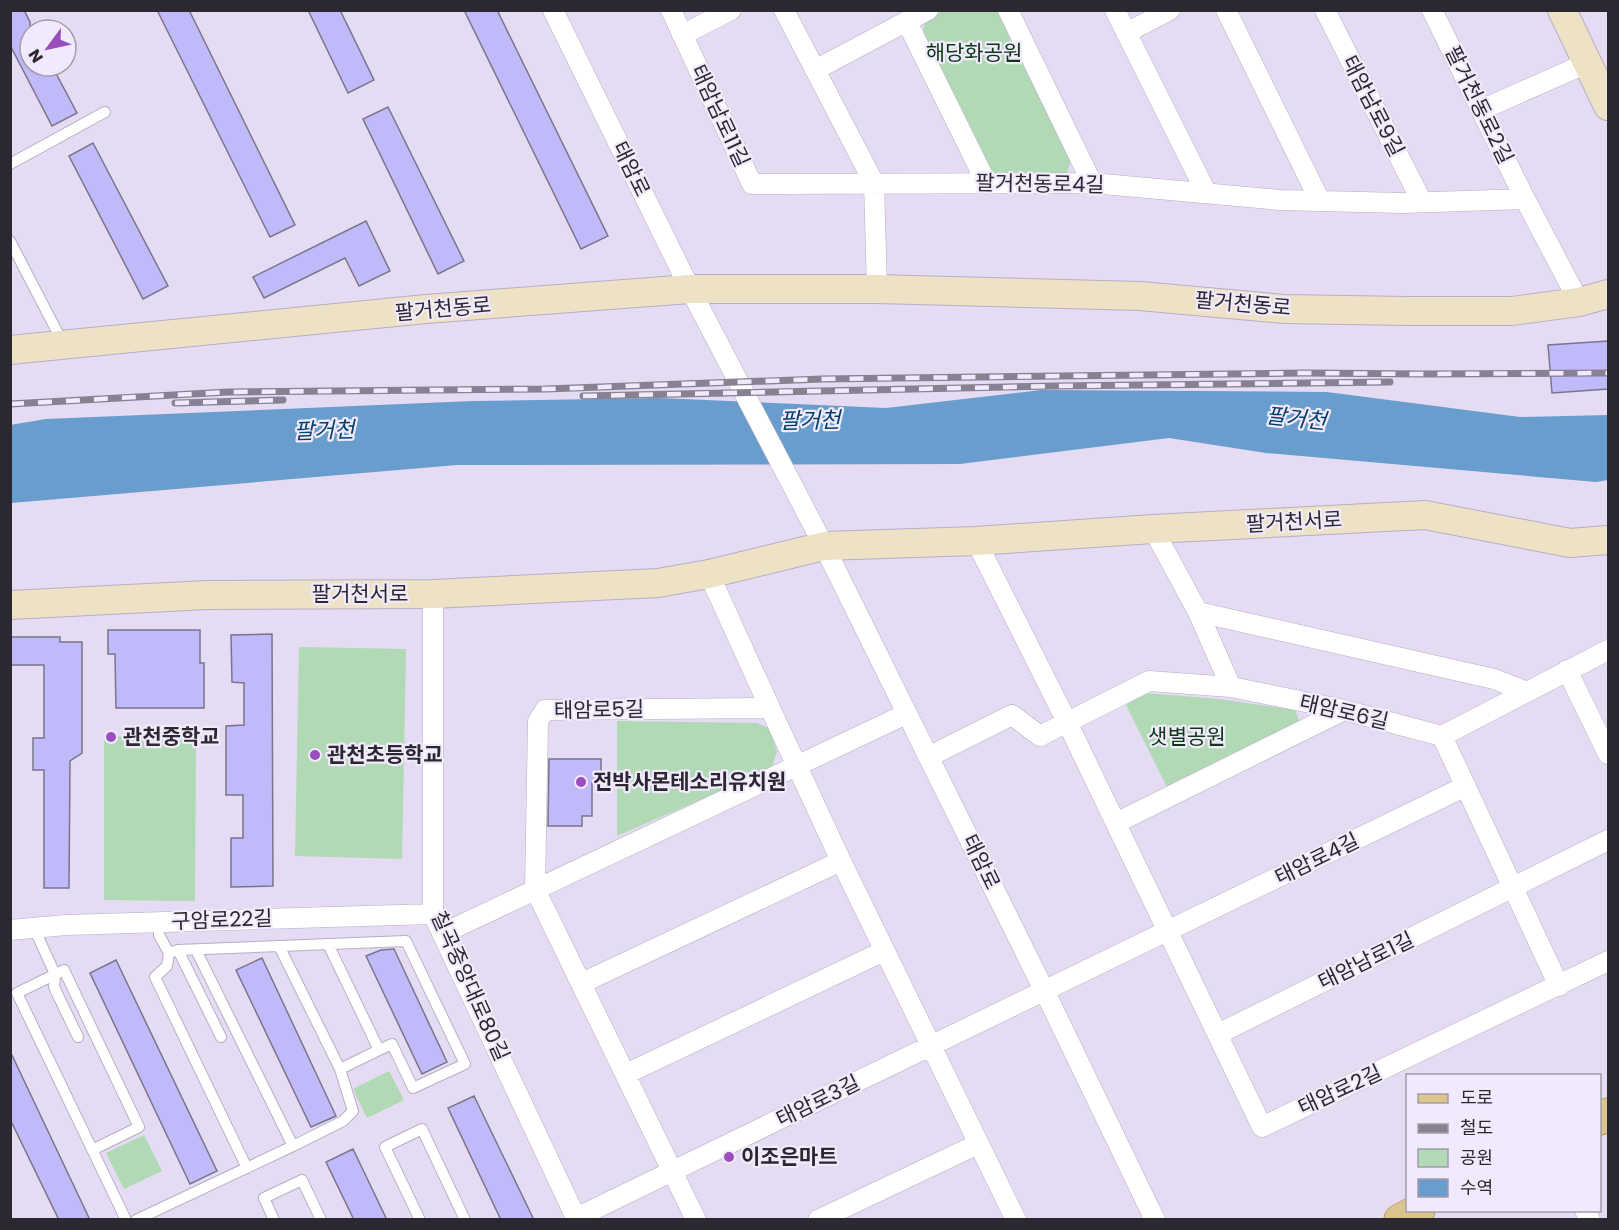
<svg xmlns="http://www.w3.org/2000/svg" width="1619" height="1230" font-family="Poppins,'Noto Sans KR',sans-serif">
	<rect width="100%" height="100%" fill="#e5dbf2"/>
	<path fill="#b1d9b5" d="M 943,11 L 998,11 L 1072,156 L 1067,173 L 1000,177 L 988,168 L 922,40 L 925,20 Z
		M 299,647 L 406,649 L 402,859 L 295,856 Z
		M 1144,693 L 1219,699 L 1295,710 L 1301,726 L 1169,791 L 1126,705 Z
		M 617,721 L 757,723 L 770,729 L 777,752 L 771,769 L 617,836 Z
		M 104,736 L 196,737 L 195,901 L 104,900 Z
		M 389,1071 L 404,1100 L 367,1118 L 353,1089 Z
		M 144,1135 L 162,1171 L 124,1189 L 106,1153 Z"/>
	<path fill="#699dcd" d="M 1041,390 L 1327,392 L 1520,417 L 1608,415 L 1608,480 L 1596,482 L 1266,453 L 1169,438 L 960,464 L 457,465 L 11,503 L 10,425 L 46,419 L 473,401 L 660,398 L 886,408 Z"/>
	<path fill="#c0bafb" stroke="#77768b" stroke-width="1.5" d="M 10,10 L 24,10 L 30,22 L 30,66 L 52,66 L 77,113 L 52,126 L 10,45 Z
		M 157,10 L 189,10 L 295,225 L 270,237 Z
		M 308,10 L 340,10 L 374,80 L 348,93 Z
		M 464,10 L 497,10 L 608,236 L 581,249 Z
		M 388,107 L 464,261 L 438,274 L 363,119 Z
		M 93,143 L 168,286 L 143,299 L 69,156 Z
		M 366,221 L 390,271 L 359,286 L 345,258 L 264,298 L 253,277 Z
		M 1608,341 L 1608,389 L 1552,393 L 1548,345 Z
		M 108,630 L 200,630 L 200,663 L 204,663 L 204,708 L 116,708 L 115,654 L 108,654 Z
		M 272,634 L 273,886 L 231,887 L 231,838 L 243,838 L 243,795 L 226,795 L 226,726 L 244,725 L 244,683 L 232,682 L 231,635 Z
		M 10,637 L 60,637 L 60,642 L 82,642 L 82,753 L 70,761 L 69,888 L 44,888 L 44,770 L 33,770 L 33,738 L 44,738 L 44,665 L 10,665 Z
		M 549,759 L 601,759 L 601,782 L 592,782 L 592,816 L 582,816 L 582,826 L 548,826 Z
		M 394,949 L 447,1062 L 422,1074 L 366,956 L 381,950 Z
		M 262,958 L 336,1116 L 311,1127 L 236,970 Z
		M 116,960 L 217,1171 L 190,1184 L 90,973 Z
		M 10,1051 L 90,1220 L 59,1220 L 10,1119 Z
		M 474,1096 L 534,1220 L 501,1220 L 448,1108 Z
		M 353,1149 L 387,1220 L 354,1220 L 326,1162 Z"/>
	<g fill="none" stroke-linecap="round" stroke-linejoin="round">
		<g stroke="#b7aec4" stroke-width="12">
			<path id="lane" d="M 10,164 L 105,112
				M 10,241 L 63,343
				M 158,922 L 159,935 L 169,953 L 178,950 L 406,941 L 465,1064 L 413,1088 L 392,1044 L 379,1050
				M 34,928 L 55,974 L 54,987 L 78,1037
				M 279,946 L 340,1069 L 379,1050 L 328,944
				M 178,950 L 221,1037
				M 169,953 L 167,966 L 155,977 L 247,1168
				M 293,1146 L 343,1121 L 353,1111 L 340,1069
				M 92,1150 L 139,1127 L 64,970 L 17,993 L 126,1220
				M 136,1220 L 293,1146 L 196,950
				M 274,1220 L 264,1198 L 302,1180 L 321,1220
				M 420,1220 L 385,1147 L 422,1129 L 465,1220"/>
		</g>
		<g stroke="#b7aec4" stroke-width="21">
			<path id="street" d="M 553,10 L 690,289 L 824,546 L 1045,992 L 1155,1220
				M 671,10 L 752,184 L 1092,183 L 1280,200 L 1402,203 L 1525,199
				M 784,10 L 874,183 L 877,289
				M 1008,10 L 1092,183
				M 1115,10 L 1206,192
				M 1226,10 L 1320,201
				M 1325,10 L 1422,202
				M 1432,10 L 1525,199 L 1579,302
				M 907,22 L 987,184
				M 1126,33 L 1170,10
				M 682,35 L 731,10
				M 815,70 L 928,10
				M 1481,110 L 1587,63
				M 1153,529 L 1198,612 L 1231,687
				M 976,541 L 1067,722 L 1262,1127 L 1608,961
				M 709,574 L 770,708
				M 433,594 L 433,914 L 577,1220
				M 1198,612 L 1494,679 L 1527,692
				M 1567,670 L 1608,754
				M 1442,736 L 1559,986
				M 928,757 L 1012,715 L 1040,736 L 1149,681 L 1231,687 L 1340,709 L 1442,736 L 1608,650
				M 1116,823 L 1344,710
				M 10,930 L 66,925 L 433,914
				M 442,934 L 906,714
				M 582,983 L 841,861
				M 1218,1034 L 1608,840
				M 626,1074 L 884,951
				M 1585,1210 L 1590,1220
				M 576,1218 L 1466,786
				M 696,1220 L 535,889 L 538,721 L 545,710 L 770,708 L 841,861 L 1016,1220
				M 818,1220 L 978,1144"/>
		</g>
		<g stroke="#b7aec4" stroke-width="30">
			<path id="secondary" d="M 1562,10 L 1608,106
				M 10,350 L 426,309 L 690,289 L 877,289 L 1140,296 L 1284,309 L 1407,311 L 1512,311 L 1579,302 L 1608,294
				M 10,605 L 207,595 L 433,594 L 658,583 L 709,574 L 824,546 L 976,541 L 1153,529 L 1425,515 L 1570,543 L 1608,540"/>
		</g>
		<g stroke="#8e753b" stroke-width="33">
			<path id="primary" d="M 1600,1119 L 1608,1114
				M 1400,1220 L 1419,1210"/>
		</g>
		<use href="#lane" stroke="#fff" stroke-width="10"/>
		<use href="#street" stroke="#fff" stroke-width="20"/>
		<use href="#secondary" stroke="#ede2c6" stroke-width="28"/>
		<use href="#primary" stroke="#dbc58d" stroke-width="32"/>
		<g stroke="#888191" stroke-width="7">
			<path id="rail" d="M 583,396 L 1057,386 L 1390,382
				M 175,403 L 283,400
				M 10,404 L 228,392 L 546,389 L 822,379 L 1304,373 L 1424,374 L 1608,373"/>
		</g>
		<use href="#rail" stroke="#f1eafc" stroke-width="4.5" stroke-dasharray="14" stroke-linecap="butt"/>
	</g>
	<g fill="#9b4dbe" stroke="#f1eafc" stroke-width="2">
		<circle cx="111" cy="737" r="6"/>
		<circle cx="315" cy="755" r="6"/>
		<circle cx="581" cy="782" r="6"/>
		<circle cx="729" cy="1157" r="6"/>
	</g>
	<g text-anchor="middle" stroke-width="4.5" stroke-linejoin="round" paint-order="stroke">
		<g font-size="21" fill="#0d3717" stroke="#f1eafc">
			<text x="974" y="60">해당화공원</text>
			<text x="1187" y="744">샛별공원</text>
		</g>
		<g font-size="21" fill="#2c2831" stroke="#f1eafc">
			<text transform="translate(1479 105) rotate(64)" y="7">팔거천동로2길</text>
			<text transform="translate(1373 106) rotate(63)" y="7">태암남로9길</text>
			<text transform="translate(720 116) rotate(65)" y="7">태암남로11길</text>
			<text transform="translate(631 169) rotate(64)" y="7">태암로</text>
			<text transform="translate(1040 184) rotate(1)" y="7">팔거천동로4길</text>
			<text transform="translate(1243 304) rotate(5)" y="7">팔거천동로</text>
			<text transform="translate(443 309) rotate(-5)" y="7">팔거천동로</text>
			<text transform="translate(1294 522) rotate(-3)" y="7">팔거천서로</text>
			<text x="360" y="601">팔거천서로</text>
			<text transform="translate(599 710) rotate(-1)" y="7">태암로5길</text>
			<text transform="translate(1344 712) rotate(13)" y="7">태암로6길</text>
			<text transform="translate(1317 859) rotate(-26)" y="7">태암로4길</text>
			<text transform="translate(981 862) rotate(64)" y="7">태암로</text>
			<text transform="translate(222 920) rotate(-2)" y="7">구암로22길</text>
			<text transform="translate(1366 961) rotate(-26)" y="7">태암남로1길</text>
			<text transform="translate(470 986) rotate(66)" y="7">칠곡중앙대로80길</text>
			<text transform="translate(1340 1090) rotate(-25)" y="7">태암로2길</text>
			<text transform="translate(818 1101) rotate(-26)" y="7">태암로3길</text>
		</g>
		<g font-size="21" font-weight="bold" fill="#2c2831" stroke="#f1eafc" text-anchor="start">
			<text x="123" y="744">관천중학교</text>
			<text x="327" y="762">관천초등학교</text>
			<text x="593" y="789">전박사몬테소리유치원</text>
			<text x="741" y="1164">이조은마트</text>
		</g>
		<g font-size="22" font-style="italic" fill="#003f6c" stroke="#f1eafc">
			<text transform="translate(1296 418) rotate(6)" y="8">팔거천</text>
			<text transform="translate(810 420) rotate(-1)" y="8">팔거천</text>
			<text transform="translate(324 430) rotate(-2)" y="8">팔거천</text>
		</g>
	</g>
	<rect width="1619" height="1230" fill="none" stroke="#2c2831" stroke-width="24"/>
	<rect x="1406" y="1074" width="195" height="138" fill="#f1eafc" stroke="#a29cab" stroke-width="1.5"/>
	<rect x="1418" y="1094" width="30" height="9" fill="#dbc58d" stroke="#a29cab" stroke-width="1.5"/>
	<text x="1460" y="1104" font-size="18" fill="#2c2831">도로</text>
	<rect x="1418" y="1124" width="30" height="9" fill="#888191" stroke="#a29cab" stroke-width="1.5"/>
	<text x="1460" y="1134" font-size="18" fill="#2c2831">철도</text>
	<rect x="1418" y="1149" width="30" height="18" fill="#b1d9b5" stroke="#a29cab" stroke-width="1.5"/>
	<text x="1460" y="1164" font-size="18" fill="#2c2831">공원</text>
	<rect x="1418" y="1179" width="30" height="18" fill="#699dcd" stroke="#a29cab" stroke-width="1.5"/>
	<text x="1460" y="1194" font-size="18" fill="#2c2831">수역</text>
	<g transform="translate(48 48) rotate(237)"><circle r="28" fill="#f1eafc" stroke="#a29cab" stroke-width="1.5"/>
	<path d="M0-4.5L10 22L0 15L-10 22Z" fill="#9b4dbe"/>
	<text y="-9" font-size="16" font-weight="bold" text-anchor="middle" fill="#2c2831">N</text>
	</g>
</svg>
